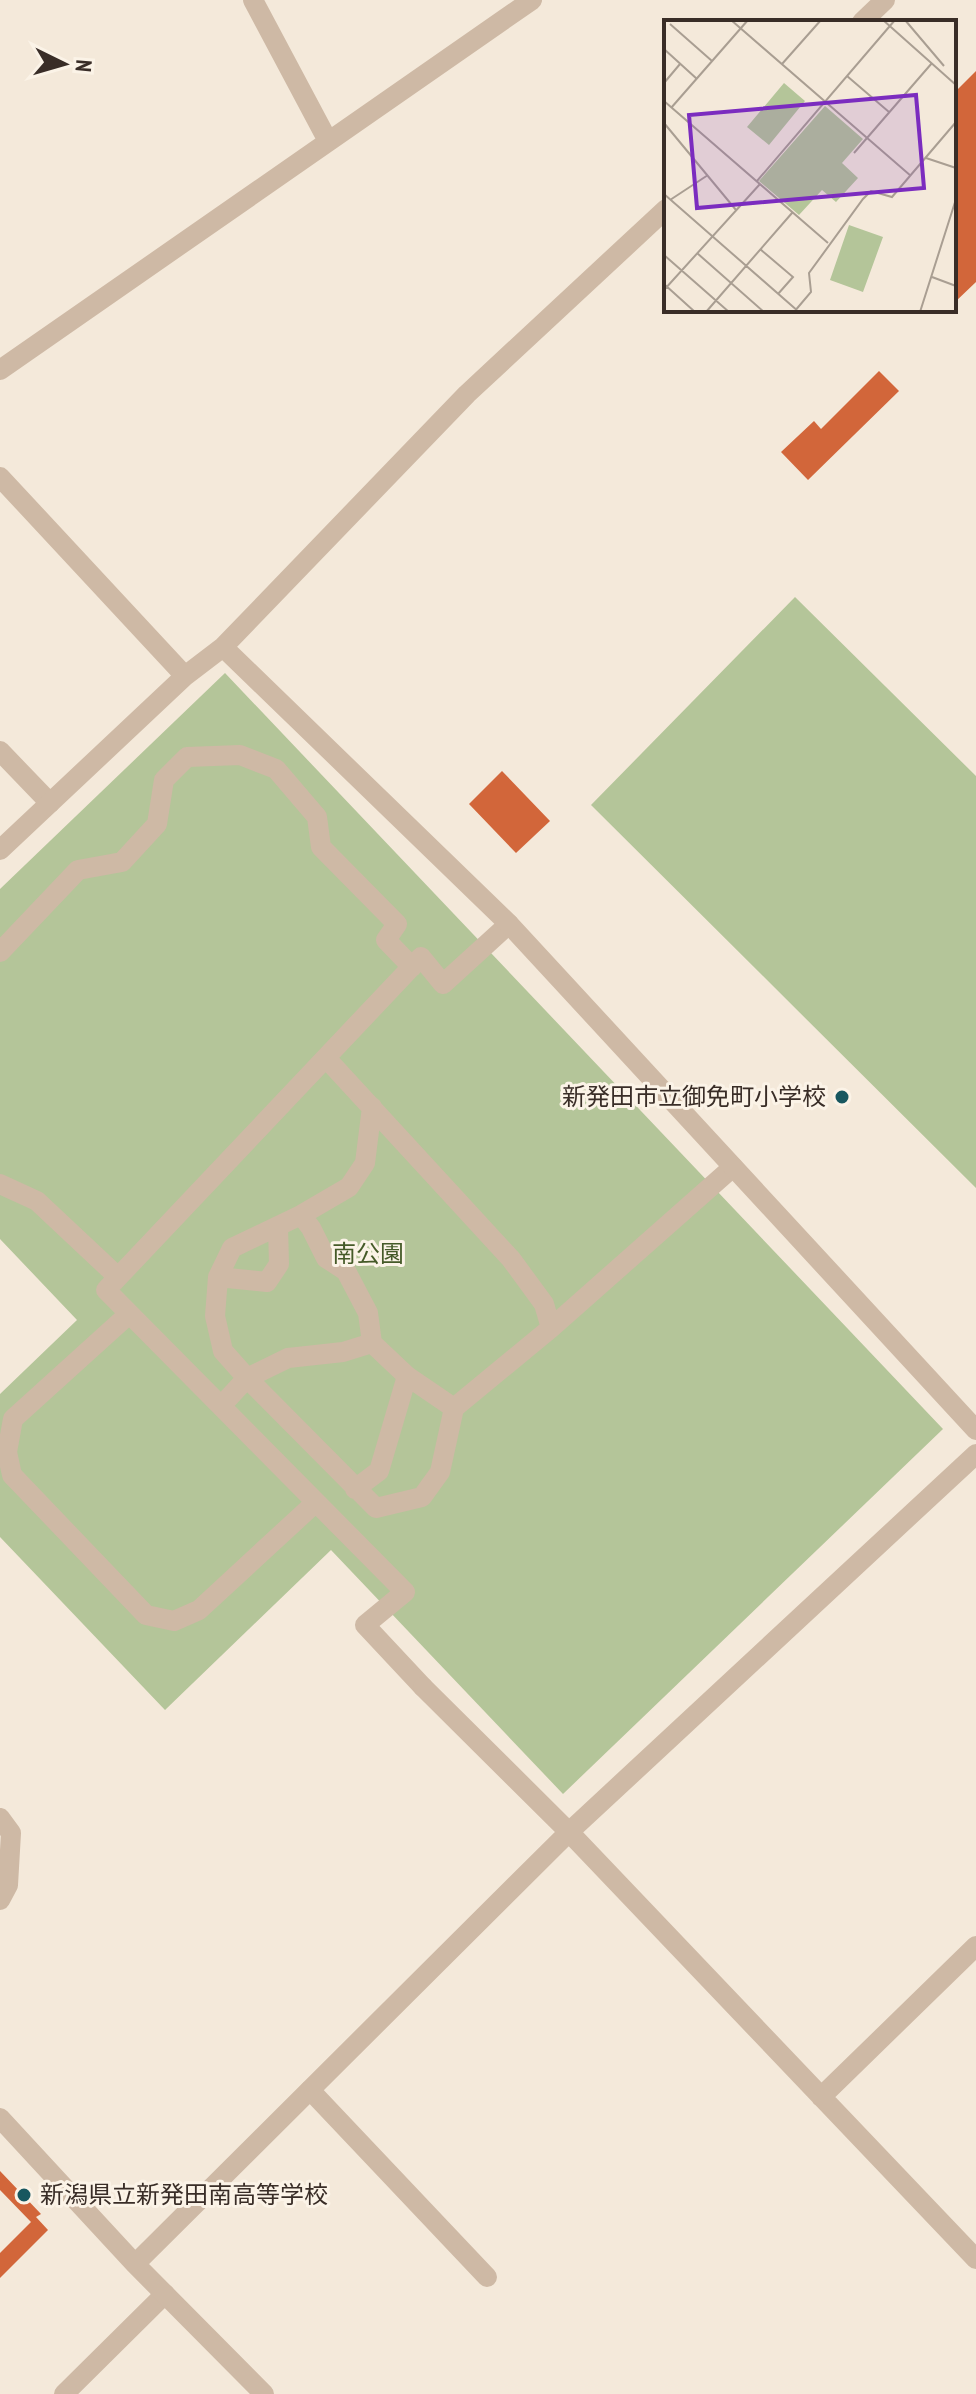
<svg xmlns="http://www.w3.org/2000/svg" width="976" height="2394" font-family="'PT Sans Narrow','Noto Sans JP',sans-serif">
	<rect width="100%" height="100%" fill="#f4e9da"/>
	<path fill="#b4c599" d="M 795,597 L 976,776 L 976,1188 L 591,805 Z
		M 225,673 L 943,1429 L 563,1794 L 331,1550 L 165,1710 L 0,1537 L 0,1394 L 77,1320 L 0,1239 L 0,889 Z"/>
	<path fill="#d2663a" d="M 976,71 L 976,282 L 954,303 L 954,93 Z
		M 879,371 L 899,391 L 808,480 L 781,452 L 814,421 L 821,429 Z
		M 502,771 L 550,821 L 516,853 L 469,804 Z
		M 0,2171 L 41,2214 L 36,2217 L 48,2230 L 0,2278 L 0,2253 L 31,2222 L 0,2190 Z"/>
	<g fill="none" stroke-linecap="round" stroke-linejoin="round">
		<path stroke="#ceb9a5" stroke-width="20" d="M 0,751 L 50,803
			M 0,952 L 78,870 L 122,862 L 157,824 L 164,780 L 187,757 L 240,755 L 276,769 L 317,817 L 321,847 L 397,924 L 386,940 L 412,967
			M 326,1058 L 511,1259 L 544,1304 L 551,1328
			M 0,1184 L 37,1201 L 118,1277
			M 301,1215 L 311,1228 L 326,1258 L 346,1271 L 368,1313 L 372,1343 L 407,1376 L 454,1408 L 440,1472 L 422,1497 L 376,1508 L 247,1378 L 223,1351 L 215,1316 L 218,1277 L 232,1248 L 301,1215 L 349,1187 L 365,1163 L 372,1107
			M 218,1277 L 267,1282 L 279,1264 L 278,1226
			M 129,1314 L 13,1419 L 7,1452 L 12,1475 L 146,1615 L 174,1621 L 199,1610 L 316,1502
			M 221,1406 L 247,1378 L 288,1358 L 343,1352 L 372,1343
			M 454,1408 L 551,1328 L 733,1167
			M 355,1489 L 379,1471 L 407,1376
			M 423,1687 L 365,1625 L 405,1592 L 106,1290 L 421,957 L 443,984 L 509,924
			M 310,2090 L 487,2277
			M 64,2394 L 165,2294"/>
		<path stroke="#ceb9a5" stroke-width="20" d="M 253,0 L 328,141
			M 862,22 L 885,0
			M 0,370 L 532,0
			M 0,477 L 185,676
			M 223,647 L 509,924 L 976,1430
			M 0,850 L 185,676 L 223,647 L 467,394 L 666,209
			M 423,1687 L 569,1832 L 976,2259
			M 0,1818 L 11,1833 L 8,1885 L 0,1900
			M 821,2097 L 976,1946
			M 0,2118 L 135,2264 L 264,2394
			M 135,2264 L 569,1832 L 976,1454"/>
	</g>
	<g fill="#18575f" stroke="#fbf3e7" stroke-width="3">
		<circle cx="842" cy="1097" r="8"/>
		<circle cx="24" cy="2195" r="8"/>
	</g>
	<g text-anchor="middle" stroke-width="6" stroke-linejoin="round" paint-order="stroke">
		<g font-size="24" fill="#392d27" stroke="#fbf3e7" text-anchor="end">
			<text x="826" y="1105">新発田市立御免町小学校</text>
			<text x="40" y="2203" text-anchor="start">新潟県立新発田南高等学校</text>
		</g>
		<g font-size="24" fill="#455a28" stroke="#fbf3e7">
			<text x="368" y="1262">南公園</text>
		</g>
	</g>
	<g transform="translate(664 20)">
		<rect width="292" height="292" fill="#f4e9da"/>
		<path d="M 120,63 L 141,81 L 105,125 L 83,107 ZM 161,86 L 199,119 L 178,143 L 194,158 L 172,182 L 158,170 L 135,195 L 95,161 ZM 185,205 L 219,217 L 199,272 L 166,260 Z" fill="#b4c599"/>
		<path fill="none" stroke="#a99e92" stroke-width="2" d="M 67,0 L 247,156M 219,0 L 292,65M 241,0 L 280,46M 6,4 L 48,41M 0,29 L 33,59M 118,44 L 157,0M 183,56 L 225,92M 0,63 L 16,44M 0,81 L 164,223M 7,88 L 84,0M 0,103 L 72,190M 190,133 L 268,43M 262,138 L 292,148M 93,161 L 231,0M 0,174 L 135,292M 6,180 L 44,155M 96,229 L 129,257 L 114,274M 33,233 L 100,292M 0,235 L 65,292M 268,257 L 292,266M 0,264 L 31,292M 0,270 L 96,164M 42,292 L 128,193M 130,292 L 147,272 L 145,253 L 199,179 L 207,171 L 228,177 L 292,102M 256,292 L 292,179"/>
		<path fill="#7b2cbf" fill-opacity="0.15" stroke="#7b2cbf" stroke-width="4" d="M 252,75 L 260,168 L 33,188 L 25,95 Z"/>
		<rect width="292" height="292" fill="none" stroke="#392d27" stroke-width="4"/>
	</g>
	<g transform="translate(64 64) rotate(95)" stroke="#fbf3e7" stroke-width="6" paint-order="stroke">
	<path d="M0-6L14 30L0 20L-14 30Z" fill="#392d27"/>
	<text y="-12" font-size="22" font-weight="bold" text-anchor="middle" fill="#392d27">N</text>
	</g>
</svg>
